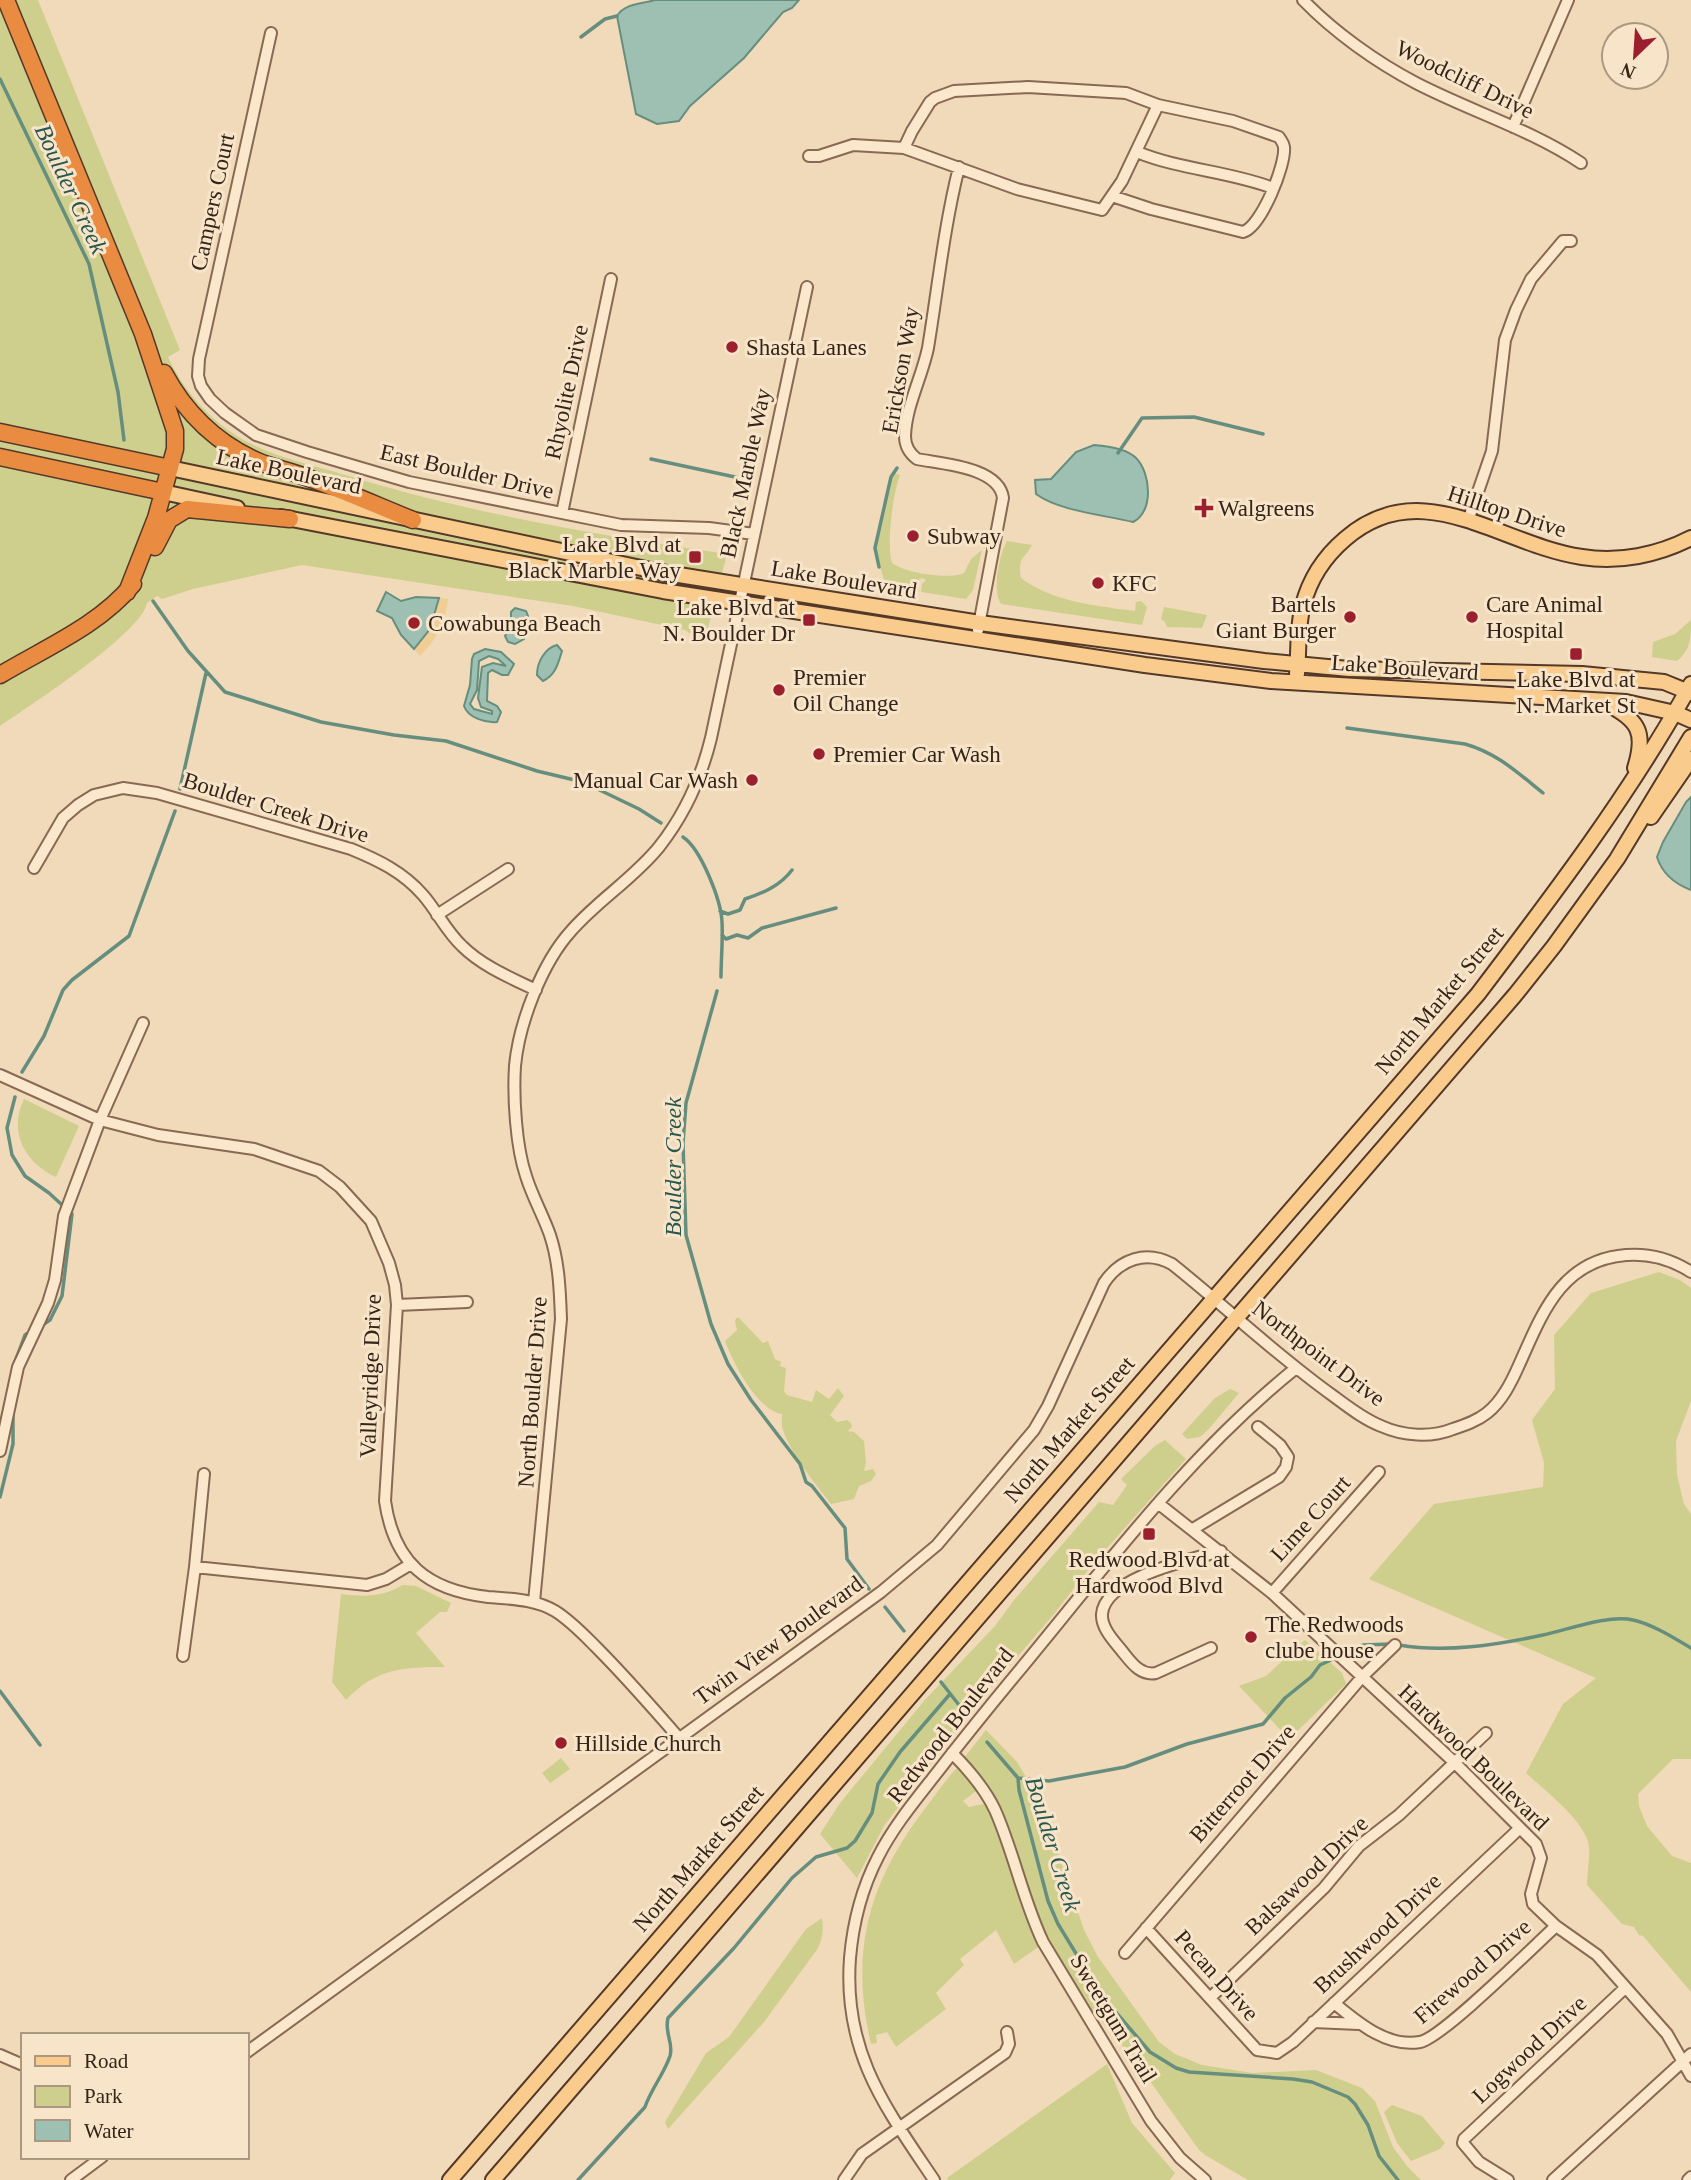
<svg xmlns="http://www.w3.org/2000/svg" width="1691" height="2180" font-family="Georgia,serif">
	<rect width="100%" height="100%" fill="#f1dab9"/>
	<path fill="#cecf8d" d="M 0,0 L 38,0 L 180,350 L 168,357 C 183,389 207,417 237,436 C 269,456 307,464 342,474 C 467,513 598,535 727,554 L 704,644 L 685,630 L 573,606 L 302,565 L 193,589 L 162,599 L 157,596 L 147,603 C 143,632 28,707 0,726 Z
		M 894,473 L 900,475 C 893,493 886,545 892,563 C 905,573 949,580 964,573 L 971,559 L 982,550 L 973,590 L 966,599 L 921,592 L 922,584 L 926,580 L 922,578 L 919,580 L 919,592 L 886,587 L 876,552 Z
		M 1007,541 L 1032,545 C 1025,559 1017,556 1021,578 C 1052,602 1098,606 1135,611 L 1136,602 L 1141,601 L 1147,607 L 1142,625 L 1001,604 C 992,590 999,555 1007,541 Z
		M 1164,607 L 1207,615 L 1202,628 L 1167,627 L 1165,622 L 1161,619 Z
		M 1691,620 C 1691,637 1691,650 1677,661 L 1652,657 L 1653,642 L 1675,634 Z
		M 24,1099 L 79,1126 L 56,1177 C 25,1163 8,1132 24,1099 Z
		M 1659,1272 L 1680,1280 L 1691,1288 L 1691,1401 L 1676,1441 L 1677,1475 L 1684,1504 L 1691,1514 L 1691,1759 L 1673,1759 L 1638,1794 L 1639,1806 L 1647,1826 L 1672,1856 L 1691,1863 L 1691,1992 L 1643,1936 L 1639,1935 L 1634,1927 L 1622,1924 L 1587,1885 C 1587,1873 1590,1859 1589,1847 C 1587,1822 1544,1790 1526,1773 L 1563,1704 L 1596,1678 L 1369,1579 L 1434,1504 L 1543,1487 L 1544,1463 L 1532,1420 L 1555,1389 L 1554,1335 L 1591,1293 Z
		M 736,1318 L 739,1318 L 763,1343 L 768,1341 L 775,1359 L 781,1362 L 780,1366 L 786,1368 L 784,1391 L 787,1395 L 812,1402 L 816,1390 L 829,1399 L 838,1388 L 844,1396 L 830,1415 L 837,1422 L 847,1420 L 851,1423 L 852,1427 L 847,1431 L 854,1432 L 864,1441 L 866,1463 L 864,1471 L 873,1469 L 876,1474 L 871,1481 L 859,1486 L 854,1499 L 831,1504 C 814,1482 792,1456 783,1430 C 781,1425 782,1420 782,1414 C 758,1411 733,1363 725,1341 L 737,1330 L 735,1322 Z
		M 1230,1389 L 1239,1393 L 1208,1430 L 1200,1437 L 1187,1439 L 1182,1434 L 1215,1398 Z
		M 1165,1440 L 1186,1459 L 1092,1565 L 1054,1614 L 971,1711 L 884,1826 L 857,1878 L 820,1834 L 840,1803 L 924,1701 L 995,1626 L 1014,1600 L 1099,1502 L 1113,1505 L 1127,1485 L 1121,1479 L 1155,1446 Z
		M 403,1585 L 416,1586 L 451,1603 L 447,1612 L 440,1612 L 416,1633 L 445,1667 C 404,1667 376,1668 346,1700 L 332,1682 L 341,1594 C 365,1597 382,1597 403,1585 Z
		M 1305,1640 L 1342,1673 L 1346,1684 L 1289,1739 L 1239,1686 L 1266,1676 Z
		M 986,1730 L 1017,1762 L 1041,1802 L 1084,1930 L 1098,1957 L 1159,2042 L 1175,2054 L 1202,2065 L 1253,2073 L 1316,2070 L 1362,2088 L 1375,2101 L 1393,2147 L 1407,2166 L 1421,2180 L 1248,2180 L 1205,2155 L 1199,2150 L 1137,2063 L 1092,2010 L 1046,1938 L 1034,1912 L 1001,1806 L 964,1758 Z
		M 561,1758 L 570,1769 L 550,1783 L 542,1773 Z
		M 957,1768 L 961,1769 L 976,1791 L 963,1801 L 969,1807 L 983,1804 L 986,1806 C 1006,1852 1018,1901 1040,1946 L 1014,1964 L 996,1930 L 960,1959 L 964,1965 L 936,1993 L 946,2009 L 896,2047 L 887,2032 L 876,2035 L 877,2043 L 871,2044 C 849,1950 869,1881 927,1806 C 937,1793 946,1779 957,1768 Z
		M 822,1918 C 824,1928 822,1943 816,1951 L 764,2022 L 668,2129 L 665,2122 L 706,2053 L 729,2037 L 806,1929 Z
		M 1107,2064 L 1132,2123 L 1175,2173 L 1170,2180 L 948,2180 L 947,2178 Z
		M 1392,2105 L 1422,2116 L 1445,2143 L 1440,2149 L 1411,2161 L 1397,2143 L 1384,2112 Z"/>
	<path fill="#f0cd93" d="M 439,598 L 448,599 C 446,620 436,641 420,656 L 414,649 L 430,629 Z"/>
	<path fill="#9ec0b2" stroke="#668e7f" stroke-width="2" fill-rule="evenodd" d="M 655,0 L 799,0 L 792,8 L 783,12 L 744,58 L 690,106 L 679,121 L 657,124 L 636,114 L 617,16 C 625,3 642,4 655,0 Z
		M 1094,445 C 1107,446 1126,448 1136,458 C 1151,473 1154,512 1133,522 C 1104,515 1059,511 1036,494 L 1035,480 L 1051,479 L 1076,452 Z
		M 386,592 L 401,601 L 416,597 L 439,598 L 430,629 L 414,649 L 401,635 L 392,618 L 377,611 Z
		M 515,608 L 526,611 L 528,616 L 522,627 L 524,639 L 515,644 L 508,642 L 505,636 L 511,625 L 511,612 Z
		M 557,645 L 562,651 C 558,663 556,675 543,681 L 537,675 C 537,662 545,648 557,645 Z
		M 485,649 L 501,652 L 514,664 L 508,675 L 502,675 L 492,670 L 488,673 L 487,701 L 497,706 L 501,712 L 497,722 C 486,723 468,718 464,706 L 470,685 L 472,659 L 474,654 ZM 489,656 L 498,659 L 506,666 L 493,663 L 482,667 L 478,698 L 481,707 L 492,711 L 492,714 L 474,709 L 470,704 L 477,690 L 479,661 Z
		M 1691,797 L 1691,890 C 1675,884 1662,873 1657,857 L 1663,842 L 1686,802 Z"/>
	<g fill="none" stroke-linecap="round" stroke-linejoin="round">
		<path stroke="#668e7f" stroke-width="3.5" d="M 581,37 L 605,19 L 617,16
			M 0,79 L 89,264 L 118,392 L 124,440
			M 1118,453 L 1142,418 L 1194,417 L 1263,434
			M 651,459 L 749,480
			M 879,567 L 875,548 L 891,477 L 897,468
			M 153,601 L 188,651 L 225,692 L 321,722 L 394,735 L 446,741 L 537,771 L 583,782 L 639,809 L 661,823
			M 1347,728 L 1465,744 C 1497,753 1518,773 1543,793
			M 180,789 L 206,673
			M 683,837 C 701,849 721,900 722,922 C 723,940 721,959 721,977
			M 720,911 L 728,914 L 740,910 L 745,899 C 763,893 780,886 792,870
			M 722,935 L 726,939 L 737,935 L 748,938 L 762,928 L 836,908
			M 717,991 L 686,1103 L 683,1143 L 686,1235 L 711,1324 L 728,1364 L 751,1400 L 800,1464 L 806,1482 L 812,1486 L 845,1528 L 847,1559 L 869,1589
			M 22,1072 L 44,1036 L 63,990 L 72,980 L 129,936 L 175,811
			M 15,1097 L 7,1128 L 12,1155 L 25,1176 L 49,1193 L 72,1214 L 62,1296 L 50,1320 L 41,1326
			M 13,1367 L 25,1335 L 31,1331
			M 0,1497 L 13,1444 L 13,1413
			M 885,1607 L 904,1631
			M 1399,1645 C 1446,1653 1496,1645 1543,1635 C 1567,1630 1609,1614 1633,1620 C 1652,1624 1674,1638 1691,1648
			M 941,1682 L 959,1705
			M 0,1691 L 40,1745
			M 987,1742 L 1018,1778 L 1019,1790 L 1048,1901 L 1058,1924 L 1102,1996 L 1150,2052 L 1176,2068 L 1189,2072 L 1293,2079 L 1312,2082 L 1348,2097 L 1355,2104 L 1368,2125 L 1379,2156 L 1398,2180
			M 1018,1778 L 1049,1781 L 1125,1767 L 1187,1744 L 1263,1724 L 1285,1698 L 1311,1677 L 1320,1665 L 1363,1645 L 1391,1644
			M 578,2180 L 645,2107 C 651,2089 664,2074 670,2056 C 674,2043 664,2033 668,2018 L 734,1948 L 792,1878 L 816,1857 L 847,1848 L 855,1841 L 872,1813 L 878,1784 L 900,1752 L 950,1694"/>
		<g stroke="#886953" stroke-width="14">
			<path id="minor" d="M 1303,0 C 1334,32 1376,62 1416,83 C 1470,111 1530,129 1581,163
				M 271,33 L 199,359 L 198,376 L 201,386 L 210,399 L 225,413 L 256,435 L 307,452 L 409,482 L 621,525 L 709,528 L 754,534
				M 1513,127 L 1568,0
				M 904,148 L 912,131 L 930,102 L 935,98 L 954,91 L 1028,87 L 1126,93 L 1158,105 L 1233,121 L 1279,137 C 1282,142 1283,142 1284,147 C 1286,165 1261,227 1243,232 L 1151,209 L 1112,196
				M 1137,152 C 1181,170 1229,171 1273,188
				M 809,156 L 819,156 L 853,145 L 904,148 L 1017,189 L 1102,210 L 1122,181 L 1158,105
				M 959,167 C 944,227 938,287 928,348 C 922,377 906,406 905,436 C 905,446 909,453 917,459 C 942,464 999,467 1003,498 L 978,630
				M 562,513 L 611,279
				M 1468,521 L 1492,451 L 1505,340 L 1516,310 L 1531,279 L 1563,241 L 1571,241
				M 34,868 L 63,818 L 78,805 L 94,795 L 123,788 L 157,793 L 351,849 C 378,860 403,872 423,895 C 437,911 446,931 462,946 C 482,966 511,978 536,990
				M 437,915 L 508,869
				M 0,1075 L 100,1120 L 158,1135 L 254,1149 L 319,1171 L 340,1187 L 371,1221 L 389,1263 L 395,1285 L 397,1305 L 385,1501 C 394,1563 427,1590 488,1597 C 511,1599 535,1599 555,1611 C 571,1621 583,1634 596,1647 C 625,1676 652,1707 679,1738
				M 397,1305 L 467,1302
				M 0,1451 L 18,1367 L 48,1303 L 55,1280 L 64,1216 L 100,1120 L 143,1023
				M 1159,1504 L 1272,1593 L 1454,1762 L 1536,1844 L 1541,1858 L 1531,1894 L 1533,1904 L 1556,1926 L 1597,1955 L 1667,2034 L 1691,2076
				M 1193,1529 L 1279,1477 L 1286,1467 L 1288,1457 L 1280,1445 L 1258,1427
				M 195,1567 L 367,1585 L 386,1579 L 411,1564
				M 1272,1593 L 1379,1472
				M 534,1602 L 561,1319 C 560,1291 559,1262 550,1235 C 543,1215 532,1196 526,1176 C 516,1147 513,1097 515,1066 C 519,1023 542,963 571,931 C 598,900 633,879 659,847 C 685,814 701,779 711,738 L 807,287
				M 1211,1648 L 1156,1673 C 1140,1676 1131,1662 1122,1651 C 1114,1641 1101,1628 1102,1614 C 1105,1577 1193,1559 1221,1551
				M 183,1656 L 195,1567 L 204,1474
				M 952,1753 C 968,1769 985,1789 995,1810 C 1014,1853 1023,1900 1043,1942 L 1151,2121 L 1180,2158 L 1205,2180
				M 1146,1928 L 1257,2050 L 1277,2053 L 1293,2042 L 1520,1828
				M 1125,1953 L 1362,1677 L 1395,1645
				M 1211,1997 L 1324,1888 L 1359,1846 L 1399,1815 L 1486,1733
				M 1334,2003 C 1357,2022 1387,2048 1420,2042 C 1442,2038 1534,1946 1556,1926
				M 1313,2022 L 1359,2024
				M 247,2052 L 881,1592 L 937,1545 L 1034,1430 L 1048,1406 L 1104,1283 C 1120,1259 1146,1250 1172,1264 C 1226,1307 1276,1355 1332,1395 C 1347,1406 1363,1419 1381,1426 C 1403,1436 1431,1438 1453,1429 C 1465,1425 1477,1421 1487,1413 C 1502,1401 1511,1383 1519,1365 C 1542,1314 1561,1260 1626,1255 C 1651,1253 1671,1259 1691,1272
				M 0,2055 L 23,2065
				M 71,2180 L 102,2157
				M 844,2180 L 862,2154 L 1005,2053 L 1009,2044 L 1007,2032
				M 934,2180 C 885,2107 843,2052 850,1958 C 853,1923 862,1888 878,1857 C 892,1829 913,1803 932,1779 C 960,1743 989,1707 1018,1672 C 1105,1567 1189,1454 1296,1368
				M 1508,2180 L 1479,2162 L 1463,2143 L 1464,2139 L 1625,1988
				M 1553,2180 L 1691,2054
				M 1688,2180 L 1691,2177"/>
		</g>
		<g stroke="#543828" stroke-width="18">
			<path id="major" d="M 170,468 L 660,572 L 980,623 L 1264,661 L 1349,669 L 1582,674 L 1664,682 L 1691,693
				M 163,492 L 237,508
				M 281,517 L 663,591 L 1145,665 L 1271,681 L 1626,702 L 1675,713 L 1691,720
				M 1297,674 C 1299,651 1297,627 1303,605 C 1310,578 1324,557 1345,539 C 1422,472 1500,545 1582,557 C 1619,563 1658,555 1691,538
				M 1607,704 C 1639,720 1646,733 1635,768
				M 1651,817 L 1691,759
				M 450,2180 L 1478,994 C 1554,894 1630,794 1691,684
				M 493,2180 L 1515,995 L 1554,946 L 1617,859 L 1691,737"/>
		</g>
		<g stroke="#543828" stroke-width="19">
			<path id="highway" d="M 6,0 L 143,334 L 175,431 L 175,449 L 156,518 L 127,592
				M 164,373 C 186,414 218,445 262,463 C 275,468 289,471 303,476 C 340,489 376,505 413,520
				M 0,432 L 170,468
				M 0,457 L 163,492
				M 155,547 L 169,520 L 187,509 L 290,519
				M 0,675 C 45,648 100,625 133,584"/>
		</g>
		<use href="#minor" stroke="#fbe8cc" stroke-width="10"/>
		<use href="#major" stroke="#f9cb8c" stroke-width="14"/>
		<use href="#highway" stroke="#e98c41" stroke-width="16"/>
	</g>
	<g fill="#9b1f2d" stroke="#f8e5c9" stroke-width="2.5">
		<circle cx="732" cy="347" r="7"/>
		<path d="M1200.5 497.5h7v7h7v7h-7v7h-7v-7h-7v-7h7z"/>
		<circle cx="913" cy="536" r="7"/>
		<rect x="688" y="550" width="14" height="14" rx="3.5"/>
		<circle cx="1098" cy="583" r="7"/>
		<circle cx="1350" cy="617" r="7"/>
		<circle cx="1472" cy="617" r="7"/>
		<rect x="802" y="613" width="14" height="14" rx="3.5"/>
		<circle cx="414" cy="623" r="7"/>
		<rect x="1569" y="647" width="14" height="14" rx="3.5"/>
		<circle cx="779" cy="690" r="7"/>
		<circle cx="819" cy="754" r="7"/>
		<circle cx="752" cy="780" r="7"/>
		<rect x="1142" y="1527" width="14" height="14" rx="3.5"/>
		<circle cx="1251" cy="1637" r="7"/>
		<circle cx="561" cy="1743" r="7"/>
	</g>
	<g text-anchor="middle" stroke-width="6" stroke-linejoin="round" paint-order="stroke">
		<g font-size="23" fill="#352419" stroke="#f8e5c9">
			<text transform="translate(1465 79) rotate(26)" y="8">Woodcliff Drive</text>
			<text transform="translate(212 202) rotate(-78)" y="8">Campers Court</text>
			<text transform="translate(900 370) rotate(-80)" y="8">Erickson Way</text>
			<text transform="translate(566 392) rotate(-78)" y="8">Rhyolite Drive</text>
			<text transform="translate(289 471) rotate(12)" y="8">Lake Boulevard</text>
			<text transform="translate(467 471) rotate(13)" y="8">East Boulder Drive</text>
			<text transform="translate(745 473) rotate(-78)" y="8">Black Marble Way</text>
			<text transform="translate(1507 511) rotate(18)" y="8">Hilltop Drive</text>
			<text transform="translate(844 579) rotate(9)" y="8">Lake Boulevard</text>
			<text transform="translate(1405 667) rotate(4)" y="8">Lake Boulevard</text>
			<text transform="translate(276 807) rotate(17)" y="8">Boulder Creek Drive</text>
			<text transform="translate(1439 1000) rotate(-50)" y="8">North Market Street</text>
			<text transform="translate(1319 1353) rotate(37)" y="8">Northpoint Drive</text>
			<text transform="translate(370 1376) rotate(-88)" y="8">Valleyridge Drive</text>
			<text transform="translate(532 1392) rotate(-86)" y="8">North Boulder Drive</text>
			<text transform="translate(1069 1429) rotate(-49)" y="8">North Market Street</text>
			<text transform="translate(1310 1518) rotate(-48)" y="8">Lime Court</text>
			<text transform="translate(778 1640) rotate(-36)" y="8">Twin View Boulevard</text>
			<text transform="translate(950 1725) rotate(-52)" y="8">Redwood Boulevard</text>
			<text transform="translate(1474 1757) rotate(44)" y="8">Hardwood Boulevard</text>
			<text transform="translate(1242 1783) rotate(-49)" y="8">Bitterroot Drive</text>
			<text transform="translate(698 1858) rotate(-49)" y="8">North Market Street</text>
			<text transform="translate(1306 1875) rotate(-44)" y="8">Balsawood Drive</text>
			<text transform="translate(1377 1933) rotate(-43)" y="8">Brushwood Drive</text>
			<text transform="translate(1472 1971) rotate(-41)" y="8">Firewood Drive</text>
			<text transform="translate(1217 1975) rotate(48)" y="8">Pecan Drive</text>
			<text transform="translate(1114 2018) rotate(59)" y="8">Sweetgum Trail</text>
			<text transform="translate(1529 2049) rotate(-43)" y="8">Logwood Drive</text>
		</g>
		<g font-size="23" fill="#352419" stroke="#f8e5c9" text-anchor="start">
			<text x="746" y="355">Shasta Lanes</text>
			<text x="1218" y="516">Walgreens</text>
			<text x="927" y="544">Subway</text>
			<text x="681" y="552" text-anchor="end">Lake Blvd at<tspan x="681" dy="26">Black Marble Way</tspan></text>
			<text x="1112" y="591">KFC</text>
			<text x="1336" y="612" text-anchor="end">Bartels<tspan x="1336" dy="26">Giant Burger</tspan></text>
			<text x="1486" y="612">Care Animal<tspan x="1486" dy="26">Hospital</tspan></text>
			<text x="795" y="615" text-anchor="end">Lake Blvd at<tspan x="795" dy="26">N. Boulder Dr</tspan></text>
			<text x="428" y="631">Cowabunga Beach</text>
			<text x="793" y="685">Premier<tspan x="793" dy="26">Oil Change</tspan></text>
			<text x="1576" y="687" text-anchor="middle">Lake Blvd at<tspan x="1576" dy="26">N. Market St</tspan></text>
			<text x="833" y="762">Premier Car Wash</text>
			<text x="738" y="788" text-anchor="end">Manual Car Wash</text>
			<text x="1149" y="1567" text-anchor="middle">Redwood Blvd at<tspan x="1149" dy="26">Hardwood Blvd</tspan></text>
			<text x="1265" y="1632">The Redwoods<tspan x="1265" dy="26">clube house</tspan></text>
			<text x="575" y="1751">Hillside Church</text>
		</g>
		<g font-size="24" font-style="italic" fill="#27574e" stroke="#f8e5c9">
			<text transform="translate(71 189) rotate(65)" y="8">Boulder Creek</text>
			<text transform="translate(673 1167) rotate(-90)" y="8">Boulder Creek</text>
			<text transform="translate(1053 1844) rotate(73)" y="8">Boulder Creek</text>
		</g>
	</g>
	<rect x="21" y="2033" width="228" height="126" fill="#f8e5c9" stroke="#aa9883" stroke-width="2"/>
	<rect x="35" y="2056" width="35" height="10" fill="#f9cb8c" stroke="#aa9883" stroke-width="2"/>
	<text x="84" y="2068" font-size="21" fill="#352419">Road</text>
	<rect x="35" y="2086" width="35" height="21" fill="#cecf8d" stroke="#aa9883" stroke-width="2"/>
	<text x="84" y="2103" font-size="21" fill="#352419">Park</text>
	<rect x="35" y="2120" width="35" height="21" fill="#9ec0b2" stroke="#aa9883" stroke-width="2"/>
	<text x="84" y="2138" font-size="21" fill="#352419">Water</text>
	<g transform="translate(1635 56) rotate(205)"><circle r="33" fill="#f8e5c9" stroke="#aa9883" stroke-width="2"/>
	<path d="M0-5L12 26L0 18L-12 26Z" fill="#9b1f2d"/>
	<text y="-10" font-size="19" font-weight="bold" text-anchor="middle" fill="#352419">N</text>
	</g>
</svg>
